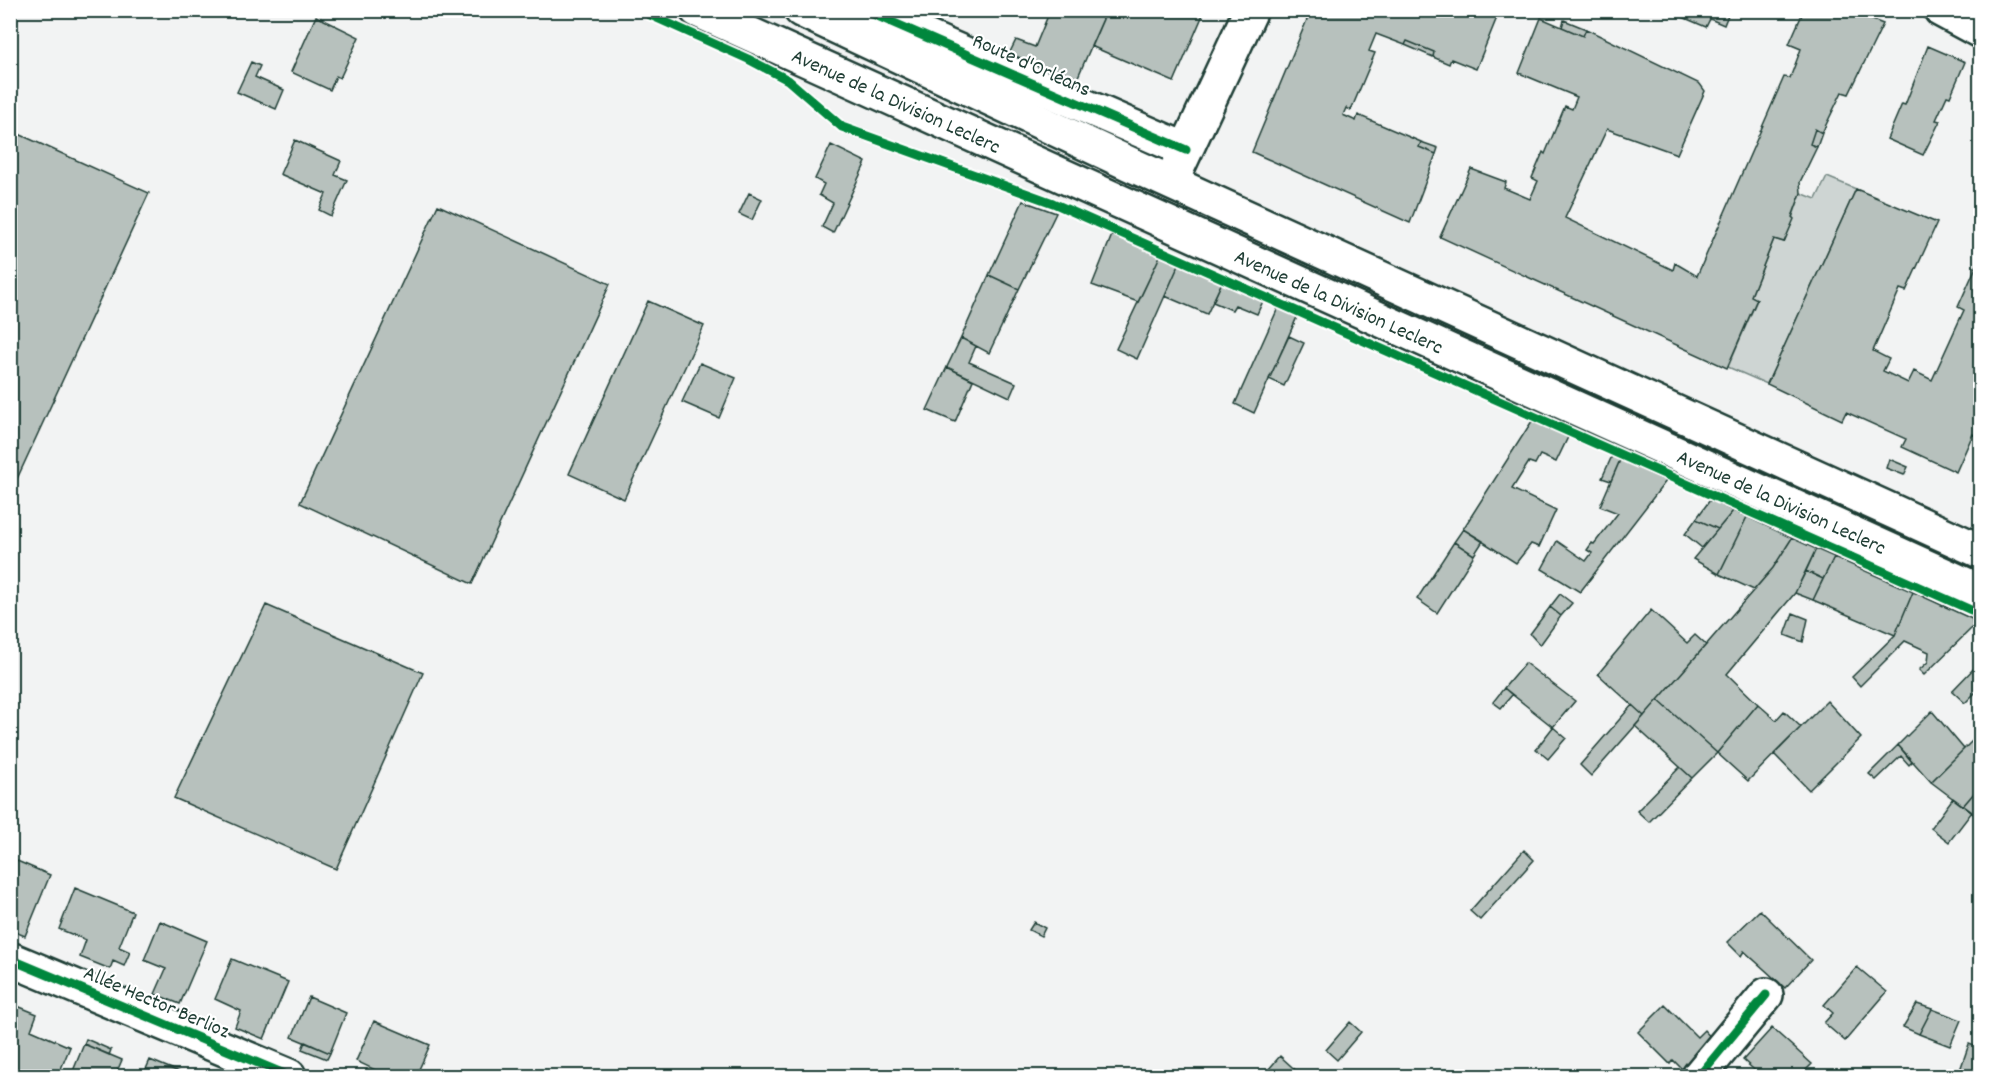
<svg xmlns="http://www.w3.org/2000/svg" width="1991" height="1087" font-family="Dekko,sans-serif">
	<rect width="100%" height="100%" fill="#f2f3f3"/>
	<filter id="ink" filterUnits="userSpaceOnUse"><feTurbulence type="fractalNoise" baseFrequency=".0167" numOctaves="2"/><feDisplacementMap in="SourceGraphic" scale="12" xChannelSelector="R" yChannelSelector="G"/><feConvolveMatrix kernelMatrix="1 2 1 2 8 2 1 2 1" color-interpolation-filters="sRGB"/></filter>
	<g filter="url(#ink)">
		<path fill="#ced5d3" stroke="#768984" stroke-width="1.5" d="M 1827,177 L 1856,189 L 1767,384 L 1728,367 L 1757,300 L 1751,296 L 1774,239 L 1784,242 L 1801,193 L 1816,199 Z"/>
		<path fill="#b7c1bd" stroke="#1f3d34" stroke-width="1.5" d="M 1043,10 L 1107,10 L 1074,86 L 1027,65 L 1028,62 L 1009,54 L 1016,40 L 1035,47 L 1049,13 Z
			M 1107,10 L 1205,10 L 1174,82 L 1091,46 Z
			M 1311,10 L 1500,10 L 1476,69 L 1451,59 L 1449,64 L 1433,57 L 1434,52 L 1407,41 L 1405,45 L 1376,34 L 1369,51 L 1375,53 L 1351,110 L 1346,108 L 1343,115 L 1356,121 L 1358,115 L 1421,142 L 1419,147 L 1436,154 L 1410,223 L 1252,152 Z
			M 1666,10 L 1730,10 L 1724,25 L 1710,19 L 1706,27 Z
			M 1804,10 L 1847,10 L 1883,24 L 1849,94 L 1842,92 L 1822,133 L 1815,129 L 1810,144 L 1817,147 L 1800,182 L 1801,193 L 1792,217 L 1794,219 L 1784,242 L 1774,239 L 1751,296 L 1757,299 L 1727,368 L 1440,237 L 1471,169 L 1506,182 L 1504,188 L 1530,199 L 1538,181 L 1532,178 L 1543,152 L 1545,154 L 1565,106 L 1572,109 L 1577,97 L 1519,73 L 1541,18 L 1583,36 L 1586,29 L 1700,84 L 1705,91 L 1677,154 L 1607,129 L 1565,218 L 1673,270 L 1675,263 L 1697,276 L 1784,77 L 1790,78 L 1801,49 L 1789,44 Z
			M 316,16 L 359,37 L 340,78 L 336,76 L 330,90 L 291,72 Z
			M 1564,20 L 1586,29 L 1583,36 L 1562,27 Z
			M 1407,41 L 1434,52 L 1433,57 L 1405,45 Z
			M 1928,46 L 1965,62 L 1950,97 L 1947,96 L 1936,120 L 1940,121 L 1923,155 L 1887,139 L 1902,104 L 1905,105 Z
			M 251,62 L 260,66 L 255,77 L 284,90 L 276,109 L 237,92 Z
			M 1815,129 L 1822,133 L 1817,147 L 1810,144 Z
			M 10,130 L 149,193 L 10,494 Z
			M 295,140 L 341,161 L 335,175 L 347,180 L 331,216 L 319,210 L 326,194 L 280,174 Z
			M 1421,142 L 1438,148 L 1436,154 L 1419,147 Z
			M 831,145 L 866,162 L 833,233 L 822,227 L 833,203 L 819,195 L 824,184 L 815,179 Z
			M 1856,189 L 1937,223 L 1906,291 L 1900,289 L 1873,351 L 1889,359 L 1883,371 L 1908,383 L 1914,371 L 1932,380 L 1964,310 L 1958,307 L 1980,258 L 1980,437 L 1973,434 L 1956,472 L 1902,447 L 1906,439 L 1846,412 L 1842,420 L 1767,384 Z
			M 749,193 L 762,199 L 752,220 L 739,214 Z
			M 1023,201 L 1056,213 L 1019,289 L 989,275 Z
			M 438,205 L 610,284 L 472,584 L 300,503 Z
			M 1112,235 L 1161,254 L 1138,302 L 1092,285 Z
			M 1161,254 L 1180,262 L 1137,359 L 1116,349 Z
			M 1180,262 L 1222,282 L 1207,314 L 1165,296 Z
			M 989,275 L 1019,289 L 989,353 L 961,338 Z
			M 1222,282 L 1263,301 L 1257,314 L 1235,305 L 1232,310 L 1213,302 Z
			M 648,301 L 704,326 L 624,499 L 569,474 Z
			M 1278,308 L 1297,317 L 1254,413 L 1235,404 Z
			M 1289,336 L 1304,343 L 1284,386 L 1269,379 Z
			M 961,338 L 976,346 L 969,362 L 1016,383 L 1010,397 L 947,367 Z
			M 700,363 L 736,378 L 719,418 L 682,402 Z
			M 947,367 L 973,380 L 955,422 L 927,410 Z
			M 1532,421 L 1568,437 L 1556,462 L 1540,455 L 1535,464 L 1529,462 L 1512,489 L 1556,510 L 1539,547 L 1531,544 L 1516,563 L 1463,529 Z
			M 1612,456 L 1620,460 L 1611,481 L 1602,478 Z
			M 1889,459 L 1908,467 L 1904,475 L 1886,468 Z
			M 1620,460 L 1666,481 L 1580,592 L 1542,569 L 1557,541 L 1586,561 L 1592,553 L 1587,550 L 1592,543 L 1594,544 L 1618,513 L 1600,506 Z
			M 1710,500 L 1733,511 L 1718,529 L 1696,519 Z
			M 1733,511 L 1747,517 L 1719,574 L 1693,559 Z
			M 1747,517 L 1792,538 L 1773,568 L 1754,590 L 1719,574 Z
			M 1696,519 L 1718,529 L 1702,548 L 1685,534 Z
			M 1463,529 L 1483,541 L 1474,555 L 1454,542 Z
			M 1792,538 L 1816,549 L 1795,593 L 1727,674 L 1758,704 L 1717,753 L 1658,700 L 1773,568 Z
			M 1454,542 L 1474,555 L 1437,613 L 1417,599 Z
			M 1816,549 L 1834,557 L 1823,579 L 1806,571 Z
			M 1834,557 L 1913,592 L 1895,635 L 1813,600 Z
			M 1806,571 L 1823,579 L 1813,600 L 1795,593 Z
			M 1913,592 L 1972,619 L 1973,627 L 1924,675 L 1919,670 L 1928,662 L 1929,652 L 1905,641 L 1860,686 L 1852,677 L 1895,635 Z
			M 1560,594 L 1572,603 L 1561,616 L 1550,607 Z
			M 266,605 L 423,673 L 336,869 L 174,798 Z
			M 1550,607 L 1561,616 L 1540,645 L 1530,634 Z
			M 1651,610 L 1687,643 L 1695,635 L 1706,645 L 1644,716 L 1598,674 Z
			M 1793,613 L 1808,619 L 1803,642 L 1785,635 Z
			M 1980,662 L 1980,688 L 1965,703 L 1952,691 Z
			M 1525,663 L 1575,701 L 1553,727 L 1504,688 Z
			M 1504,688 L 1512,695 L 1501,708 L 1493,702 Z
			M 1658,700 L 1717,753 L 1692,778 L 1635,726 Z
			M 1827,701 L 1861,738 L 1809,790 L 1774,754 Z
			M 1758,704 L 1776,720 L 1784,711 L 1801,727 L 1748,781 L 1717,753 Z
			M 1632,705 L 1644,716 L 1591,776 L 1580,765 Z
			M 1932,711 L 1964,749 L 1931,782 L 1898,745 Z
			M 1553,727 L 1566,738 L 1548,759 L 1536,749 Z
			M 1980,733 L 1980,786 L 1963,806 L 1931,782 Z
			M 1898,745 L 1912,762 L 1909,765 L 1901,756 L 1876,780 L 1869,774 Z
			M 1680,767 L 1692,778 L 1649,822 L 1637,811 Z
			M 1980,786 L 1980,819 L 1963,806 Z
			M 1953,798 L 1972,812 L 1949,842 L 1931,828 Z
			M 1524,850 L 1534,860 L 1480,920 L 1470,911 Z
			M 10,858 L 50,875 L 25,936 L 10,930 Z
			M 75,888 L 133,912 L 119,947 L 130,952 L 124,966 L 113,961 L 110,969 L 80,957 L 86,940 L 59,929 Z
			M 1760,910 L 1811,960 L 1785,988 L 1744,951 L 1741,956 L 1727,942 Z
			M 160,921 L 207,941 L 180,1004 L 155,994 L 166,969 L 144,960 Z
			M 1034,922 L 1045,928 L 1041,936 L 1029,930 Z
			M 232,959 L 288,982 L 264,1039 L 235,1027 L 241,1011 L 215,999 Z
			M 1857,967 L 1887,992 L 1845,1041 L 1824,1023 L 1833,1013 L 1824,1005 Z
			M 309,997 L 346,1013 L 330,1053 L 292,1037 Z
			M 10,1003 L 37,1014 L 31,1030 L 70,1047 L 58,1076 L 24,1076 L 10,1071 Z
			M 1917,1004 L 1932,1009 L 1919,1034 L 1903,1027 Z
			M 1665,1005 L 1697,1037 L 1704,1030 L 1714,1041 L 1684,1071 L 1673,1060 L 1670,1064 L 1638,1032 Z
			M 1932,1009 L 1961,1020 L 1950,1046 L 1919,1034 Z
			M 374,1021 L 430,1045 L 416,1076 L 383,1076 L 384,1074 L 356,1061 Z
			M 1350,1022 L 1361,1032 L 1337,1060 L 1326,1050 Z
			M 1772,1028 L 1812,1064 L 1800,1076 L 1761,1076 L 1743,1060 Z
			M 86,1039 L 111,1050 L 109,1055 L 84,1044 Z
			M 305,1042 L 330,1053 L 327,1059 L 302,1049 Z
			M 84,1044 L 122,1060 L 115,1076 L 71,1076 Z
			M 1969,1044 L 1980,1048 L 1980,1076 L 1958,1076 Z
			M 1280,1056 L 1302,1076 L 1263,1076 Z
			M 150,1060 L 179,1072 L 177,1076 L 143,1076 Z"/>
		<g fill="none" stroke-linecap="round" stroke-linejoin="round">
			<g stroke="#1f3d34" stroke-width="38">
				<path id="minor" d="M 864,10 L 1186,150
					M 1941,10 L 1980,31
					M 1177,169 L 1251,10
					M 10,959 L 289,1076
					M 1699,1076 L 1766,995"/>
			</g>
			<g stroke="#1f3d34" stroke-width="38">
				<g id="major">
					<path id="s1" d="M 697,10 L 1980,591"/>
					<path d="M 801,10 L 1130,164 L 1980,551"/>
				</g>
			</g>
			<use href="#minor" stroke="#fff" stroke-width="33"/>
			<use href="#major" stroke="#fff" stroke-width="33"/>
			<g stroke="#fff" stroke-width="13">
				<path id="cycleway" d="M 639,10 L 748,59 L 788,80 L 842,127 L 1053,203 L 1980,614
					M 864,10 L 1186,150
					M 10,959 L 289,1076
					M 1699,1076 L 1766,995"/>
			</g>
			<use href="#cycleway" stroke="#00873e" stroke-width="9"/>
		</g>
	</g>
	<g text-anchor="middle" stroke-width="4.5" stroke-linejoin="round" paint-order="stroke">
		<g font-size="21" fill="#1f3d34" stroke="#fff">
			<text transform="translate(1032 64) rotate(24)" y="7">Route d'Orléans</text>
			<text dy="7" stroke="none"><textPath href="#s1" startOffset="219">Avenue de la Division Leclerc</textPath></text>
			<text dy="7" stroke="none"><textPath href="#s1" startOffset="705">Avenue de la Division Leclerc</textPath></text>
			<text dy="7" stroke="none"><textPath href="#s1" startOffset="1191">Avenue de la Division Leclerc</textPath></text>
			<text transform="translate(157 1001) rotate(23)" y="7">Allée Hector Berlioz</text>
		</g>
	</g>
	<rect width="1991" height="1087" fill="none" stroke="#fff" stroke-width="36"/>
	<rect x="18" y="18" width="1955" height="1051" fill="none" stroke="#1f3d34" stroke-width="2" filter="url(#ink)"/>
</svg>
